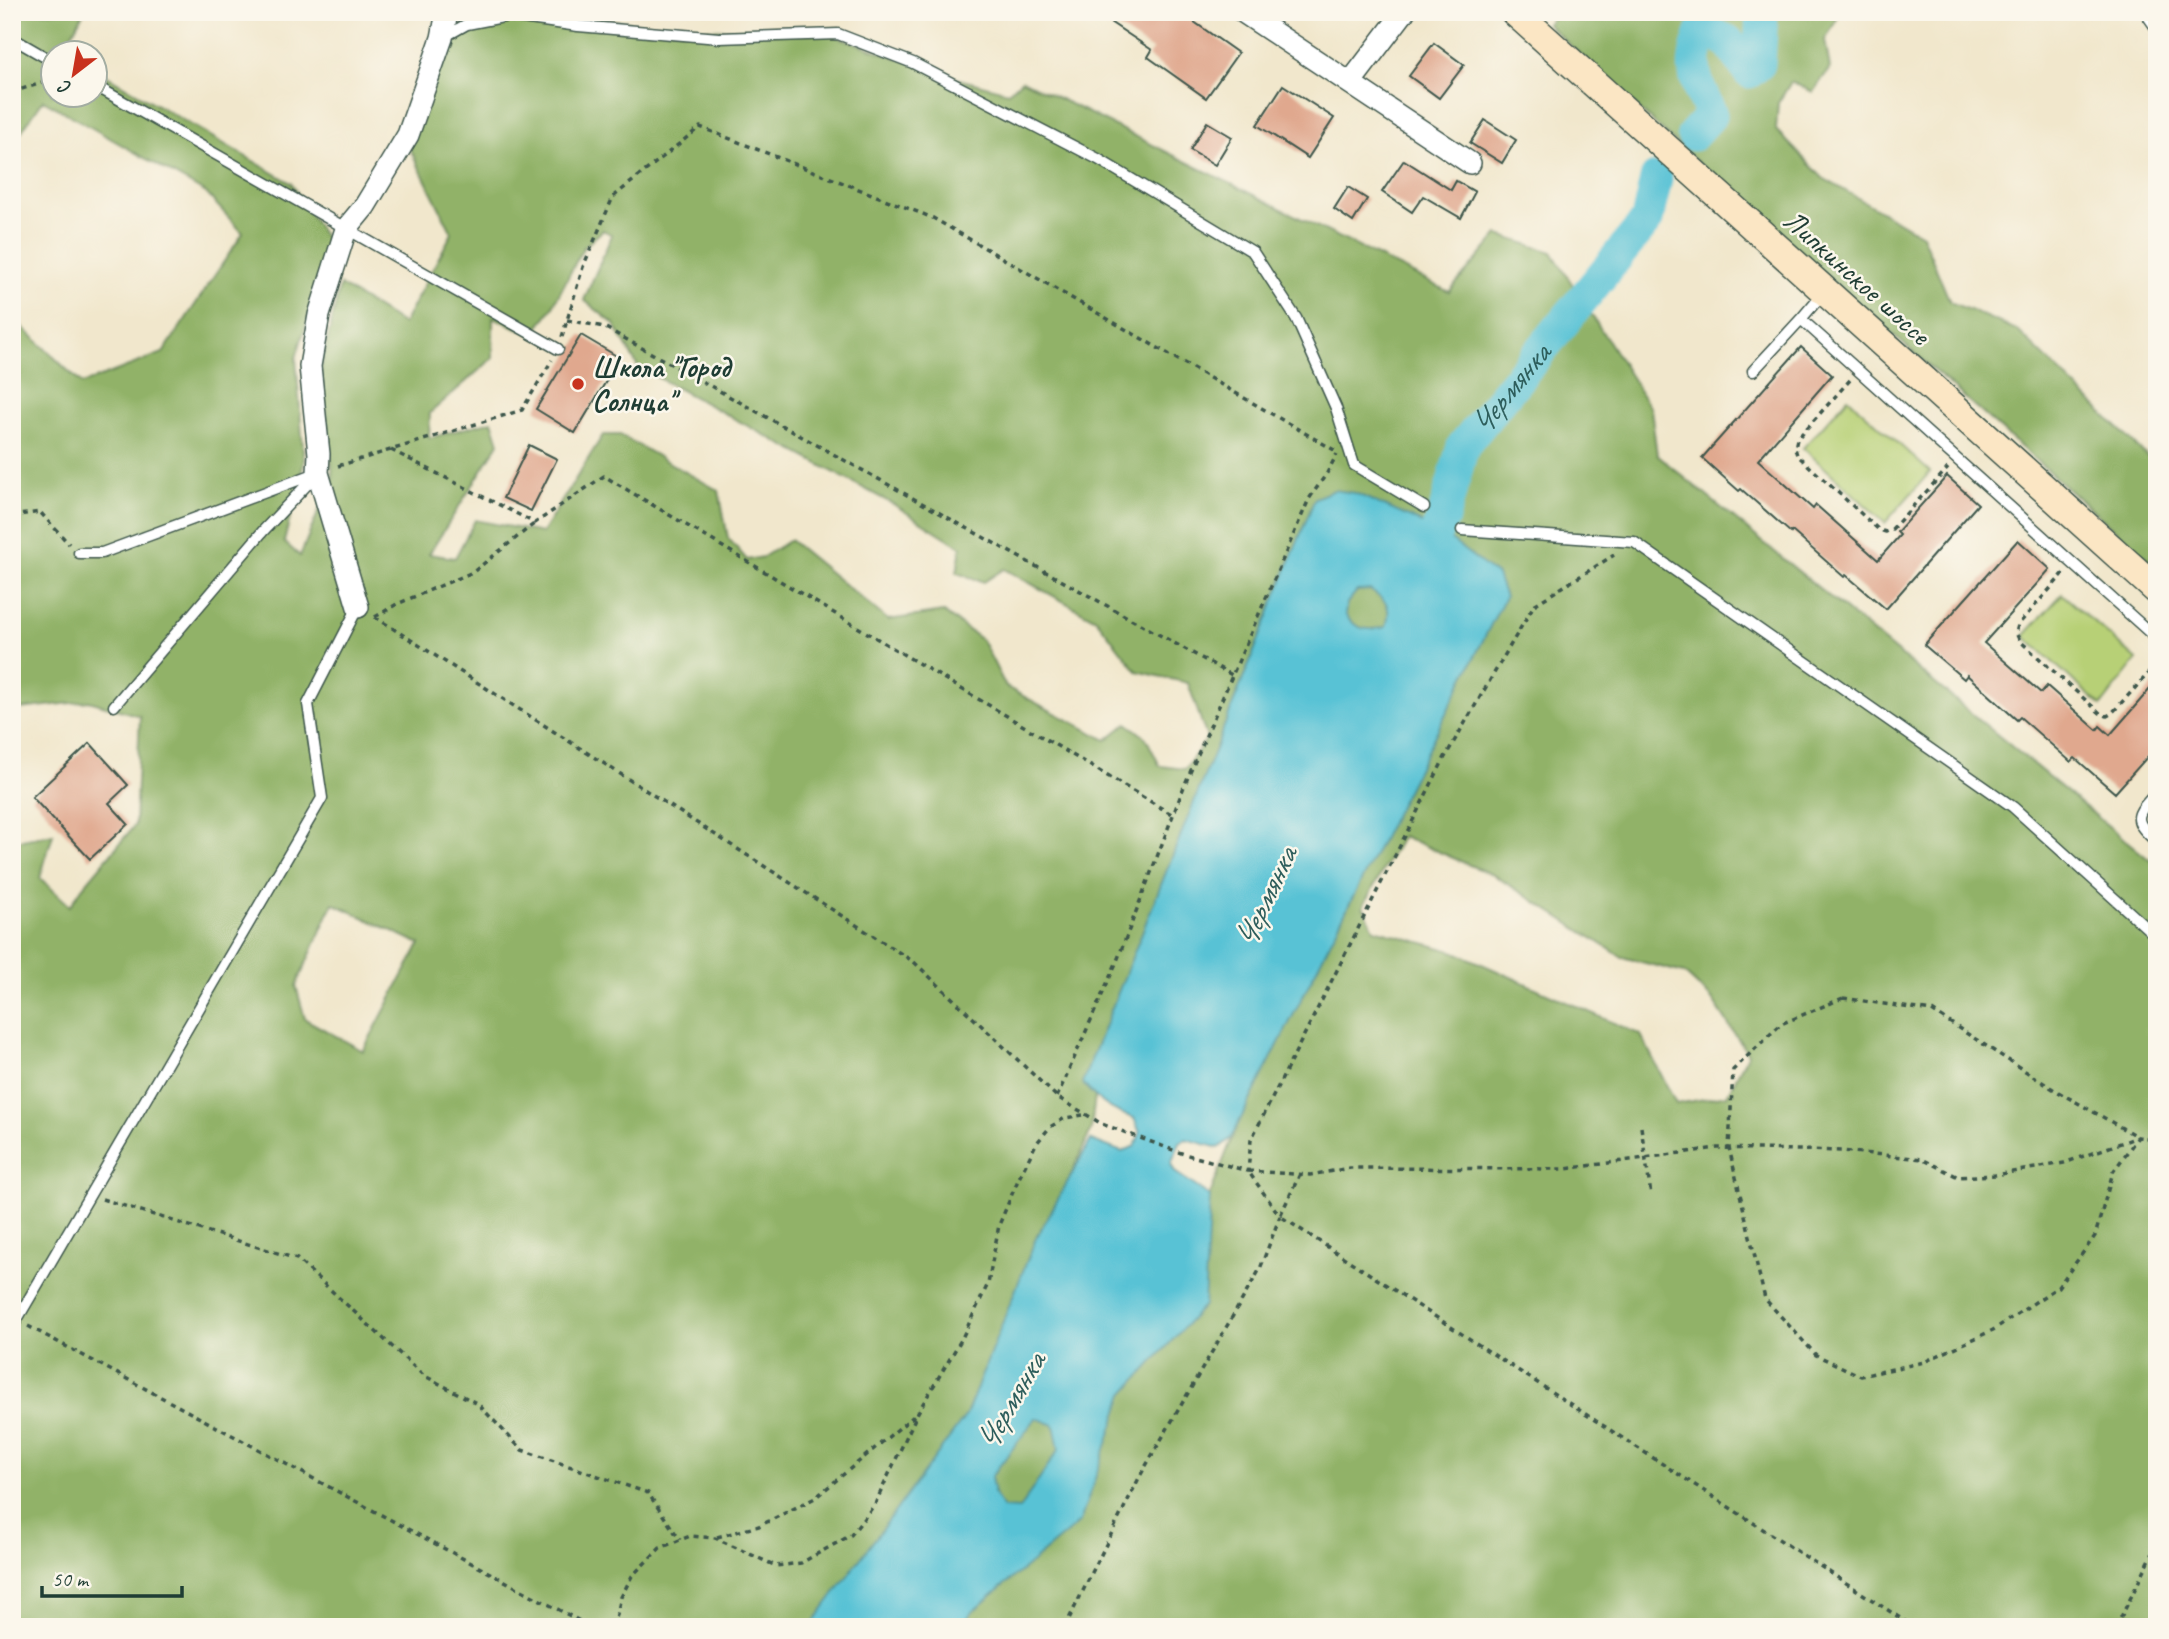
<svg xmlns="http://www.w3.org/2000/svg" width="2169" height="1639" font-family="Caveat,sans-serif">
	<rect width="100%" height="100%" fill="#fbf7ec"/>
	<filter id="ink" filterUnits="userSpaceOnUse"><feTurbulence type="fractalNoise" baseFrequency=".0143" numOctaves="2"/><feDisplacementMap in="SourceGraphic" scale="14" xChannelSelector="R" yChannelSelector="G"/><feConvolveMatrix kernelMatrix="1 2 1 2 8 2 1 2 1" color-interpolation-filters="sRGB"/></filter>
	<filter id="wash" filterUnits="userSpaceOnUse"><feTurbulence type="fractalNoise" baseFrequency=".00686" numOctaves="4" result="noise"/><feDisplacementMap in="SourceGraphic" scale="28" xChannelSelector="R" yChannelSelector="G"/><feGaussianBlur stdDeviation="1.57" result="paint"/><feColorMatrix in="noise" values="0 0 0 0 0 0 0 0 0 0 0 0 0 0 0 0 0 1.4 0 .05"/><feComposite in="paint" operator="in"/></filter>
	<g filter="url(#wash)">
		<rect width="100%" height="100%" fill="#f1e7cc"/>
		<path fill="#b7d076" stroke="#6b8655" stroke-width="2" d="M 1848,398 L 1930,472 L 1885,523 L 1803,448 Z
			M 2062,594 L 2137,660 L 2101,706 L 2024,636 Z"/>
		<path fill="#91b267" stroke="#58784e" stroke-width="2" fill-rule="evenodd" d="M 12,12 L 84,12 L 63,50 L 67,52 L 52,52 L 52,94 L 94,94 L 95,69 L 291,183 L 330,246 L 296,358 L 304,462 L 284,542 L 300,556 L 333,477 L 321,368 L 340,285 L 403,324 L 452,233 L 400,129 L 411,96 L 451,47 L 473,12 L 560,12 L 674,30 L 814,28 L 947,76 L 1008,92 L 1022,80 L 1449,292 L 1498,235 L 1552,252 L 1651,409 L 1657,455 L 2157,866 L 2157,1627 L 957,1627 L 1125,1388 L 1202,1215 L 1254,1082 L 1432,718 L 1352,500 L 1095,1096 L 1091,1130 L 1040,1245 L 1049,1289 L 829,1627 L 12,1627 L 12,837 L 17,841 L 53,834 L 40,878 L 70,906 L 82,888 L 135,825 L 140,716 L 89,701 L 12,710 L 12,317 L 82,384 L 163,353 L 243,233 L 206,193 L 43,100 L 12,145 ZM 603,230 L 612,235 L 584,300 L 614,324 L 638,367 L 893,504 L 961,547 L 957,573 L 984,582 L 1004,569 L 1096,619 L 1137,671 L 1188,683 L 1207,738 L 1185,769 L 1160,766 L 1146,738 L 1127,723 L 1106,740 L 1006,687 L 982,640 L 943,612 L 888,620 L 790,540 L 763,557 L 747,560 L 728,538 L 719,491 L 620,435 L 603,435 L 542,533 L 475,520 L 455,558 L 429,554 L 499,443 L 492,421 L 429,438 L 430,413 L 493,358 L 493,317 L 533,335 L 552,308 L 583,248 ZM 1402,836 L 1495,876 L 1622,957 L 1684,973 L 1711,998 L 1748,1054 L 1727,1095 L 1676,1104 L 1641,1035 L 1455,952 L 1374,929 L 1363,906 ZM 333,903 L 420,944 L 363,1051 L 305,1019 L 296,986 Z
			M 1557,12 L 1841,12 L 1825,40 L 1830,68 L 1813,92 L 1791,82 L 1778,103 L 1776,130 L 1823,178 L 1922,235 L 1950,302 L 2017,330 L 2157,466 L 2157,567 L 1679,146 L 1547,24 Z
			M 1387,584 L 1398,619 L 1379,641 L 1338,623 L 1345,590 Z
			M 1032,1411 L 1066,1426 L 1066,1455 L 1023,1521 L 1003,1526 L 983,1461 Z"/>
		<path fill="#59c2d5" stroke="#3c8084" stroke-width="2" fill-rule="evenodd" d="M 1334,490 L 1355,493 L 1438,530 L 1497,575 L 1505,597 L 1231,1138 L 1219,1148 L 1186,1139 L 1180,1142 L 1171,1164 L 1175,1172 L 1210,1196 L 1204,1305 L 1124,1394 L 1080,1522 L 972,1612 L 960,1627 L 810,1627 L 966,1415 L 1036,1238 L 1091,1140 L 1122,1152 L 1135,1146 L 1140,1133 L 1134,1118 C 1111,1111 1098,1101 1082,1083 L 1315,498 ZM 1370,590 C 1387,602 1392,605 1386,627 C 1368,631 1355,630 1345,614 L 1347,603 L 1357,591 ZM 1036,1418 L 1054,1425 L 1059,1449 L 1019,1509 L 1003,1508 L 994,1494 L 991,1477 Z"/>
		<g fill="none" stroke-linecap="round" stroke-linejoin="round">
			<g stroke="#59c2d5" stroke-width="33">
				<path d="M 1693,135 L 1711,115 C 1695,78 1687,70 1703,30 L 1728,41 L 1749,72 L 1759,64 L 1762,12"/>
				<path id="s1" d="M 1419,569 L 1443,518 L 1463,446 L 1647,220 L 1656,179"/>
			</g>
		</g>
		<g id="blocks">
			<path fill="#e0a88e" d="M 1095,12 L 1180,12 L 1238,53 L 1206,98 L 1148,57 L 1152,50 Z
				M 1434,43 L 1464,65 L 1439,98 L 1409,76 Z
				M 1283,85 L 1334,118 L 1308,158 L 1257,125 Z
				M 1485,120 L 1516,140 L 1502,163 L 1470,143 Z
				M 1207,122 L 1232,137 L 1215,165 L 1190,150 Z
				M 1404,160 L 1451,190 L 1456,181 L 1475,192 L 1461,218 L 1423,196 L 1412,212 L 1382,192 Z
				M 1348,187 L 1367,199 L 1353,222 L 1334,209 Z
				M 581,335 L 620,358 L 575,433 L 536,409 Z
				M 1801,347 L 1832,375 L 1758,460 L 1813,509 L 1816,505 L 1878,560 L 1900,535 L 1897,532 L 1947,476 L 1978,504 L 1886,609 L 1846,575 L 1844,577 L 1792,531 L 1791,533 L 1741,489 L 1739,491 L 1702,458 Z
				M 529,445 L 557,459 L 531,511 L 503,498 Z
				M 2018,540 L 2050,569 L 1984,643 L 2041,693 L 2047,686 L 2097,730 L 2100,726 L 2110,735 L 2157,681 L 2157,746 L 2115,793 L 2075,758 L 2071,762 L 2020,717 L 2017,720 L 1967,675 L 1964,679 L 1924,645 Z
				M 90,743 L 128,785 L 109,803 L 128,824 L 90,859 L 32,797 Z"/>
		</g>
	</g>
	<g filter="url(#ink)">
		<use href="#blocks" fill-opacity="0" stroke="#3e564b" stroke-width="2"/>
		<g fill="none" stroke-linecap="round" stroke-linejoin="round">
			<g stroke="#3e564b" stroke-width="13">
				<path id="lane" d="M 2145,12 L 2157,29
					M 12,38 L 52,61
					M 442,38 L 467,24 L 508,16 L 578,26 L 719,38 L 838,34 L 913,63 L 1098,159 L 1253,252 L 1296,318 L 1336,408 L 1354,465 L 1424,507
					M 94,85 L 558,349
					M 1801,319 L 1824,292
					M 1753,371 L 1801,319 L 2157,639
					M 1462,530 L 1634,542 L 2013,807 L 2157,937
					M 79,553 L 102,553 L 314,474
					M 114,706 L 263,531 L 318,473
					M 2157,792 C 2135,816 2131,819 2157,842
					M 12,1328 L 322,798 L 308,704 L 358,607"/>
			</g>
			<g stroke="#3e564b" stroke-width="24">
				<path id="street" d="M 1243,12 L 1470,163
					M 1350,83 L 1404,12
					M 358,607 L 318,473 L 319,454 L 310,366 L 319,315 L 346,229 L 365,206 L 408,135 L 442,38 L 447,12"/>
			</g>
			<g stroke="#3e564b" stroke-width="31">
				<path id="secondary" d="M 1515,12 L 2157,590"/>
			</g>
			<path stroke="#3e564b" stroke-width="3.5" stroke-dasharray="5 5" stroke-linecap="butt" d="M 12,92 L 52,80
				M 567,320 L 604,327 L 1232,675
				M 562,337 L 583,267 L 613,197 L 700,127 L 933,218 L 1336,451
				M 1850,380 L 1797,439 L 1795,448 L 1797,455 L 1879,530 L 1886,532 L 1892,529 L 1948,468
				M 391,450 L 535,523 L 604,476 L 1173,815
				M 338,466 L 522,410 L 552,360
				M 12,516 L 40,512 L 69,544
				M 2064,573 L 2018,625 L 2016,633 L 2020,641 L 2100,713 L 2107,716 L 2112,713 L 2157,664
				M 375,617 L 914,962 L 1057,1097 L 1102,1124 L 1184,1154 L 1248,1171 L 1251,1140 L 1445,757 L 1534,605 L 1614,555
				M 375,617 L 397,604 L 473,572 L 535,523
				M 1843,998 L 1932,1011 L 2053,1089 L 2138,1137 L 2113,1172 L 2095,1236 L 2058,1287 L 1993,1330 L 1924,1362 L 1861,1376 L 1816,1355 L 1765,1299 L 1729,1148 L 1733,1070 L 1781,1024 Z
				M 1057,1097 L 1117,961 L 1185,784 L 1309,499 L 1327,473 L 1337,454
				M 1641,1127 L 1651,1195
				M 1248,1171 L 1310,1175 L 1350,1168 L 1565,1169 L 1717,1148 L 1842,1151 L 1922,1159 L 1958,1177 L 1995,1175 L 2064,1163 L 2138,1137 L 2157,1139
				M 1300,1174 L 1280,1216 L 1914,1627
				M 102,1199 L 297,1259 L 423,1375 L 478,1404 L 522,1450 L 648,1493 L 680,1540
				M 28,1326 L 591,1627
				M 717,1537 L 759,1526 L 815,1498 L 916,1414
				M 614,1627 L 621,1597 L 632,1576 L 660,1548 L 690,1536 L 715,1538 L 776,1566 L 801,1563 L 851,1535 L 875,1504 L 918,1412 L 961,1340 L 988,1284 L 999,1225 L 1018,1180 L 1036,1144 L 1050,1127 L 1065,1118 L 1083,1115
				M 1065,1627 L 1140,1476 L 1260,1269 L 1280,1216 L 1248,1171
				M 2116,1627 L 2157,1545"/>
			<use href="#lane" stroke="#fff" stroke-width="10"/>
			<use href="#street" stroke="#fff" stroke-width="21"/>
			<use href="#secondary" stroke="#fbe6c4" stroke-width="28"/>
		</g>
	</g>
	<circle fill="#c8321e" stroke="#fbf7ec" stroke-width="2.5" cx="578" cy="384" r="7"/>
	<g text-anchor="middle" stroke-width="5" stroke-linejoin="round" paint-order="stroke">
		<g font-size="30" fill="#1f3d34" stroke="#fbf7ec">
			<text transform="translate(1857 277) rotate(42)" y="10">Липкинское шоссе</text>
		</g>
		<g font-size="30" font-weight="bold" fill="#1f3d34" stroke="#fbf7ec" text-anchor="start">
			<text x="592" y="377">Школа "Город<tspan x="592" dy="34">Cолнца"</tspan></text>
		</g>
		<g font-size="32" font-style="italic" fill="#2e5e5c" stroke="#fbf7ec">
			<text dy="11" stroke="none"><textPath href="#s1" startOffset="205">Чермянка</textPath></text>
			<text transform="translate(1265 897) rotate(-65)" y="11">Чермянка</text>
			<text transform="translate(1010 1401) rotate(-60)" y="11">Чермянка</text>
		</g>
	</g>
	<rect width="2169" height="1639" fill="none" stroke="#fbf7ec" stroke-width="42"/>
	<g transform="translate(74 74) rotate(211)"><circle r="33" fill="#fbf7ec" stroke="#a3ada2" stroke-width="2"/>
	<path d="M0-5L12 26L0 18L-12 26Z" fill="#c8321e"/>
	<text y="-10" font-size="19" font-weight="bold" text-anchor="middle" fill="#1f3d34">С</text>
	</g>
	<path d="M42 1586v10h140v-10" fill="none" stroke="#1f3d34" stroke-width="3.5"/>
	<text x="52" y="1586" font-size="21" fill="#1f3d34" stroke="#fbf7ec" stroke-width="5" paint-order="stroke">50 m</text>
</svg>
